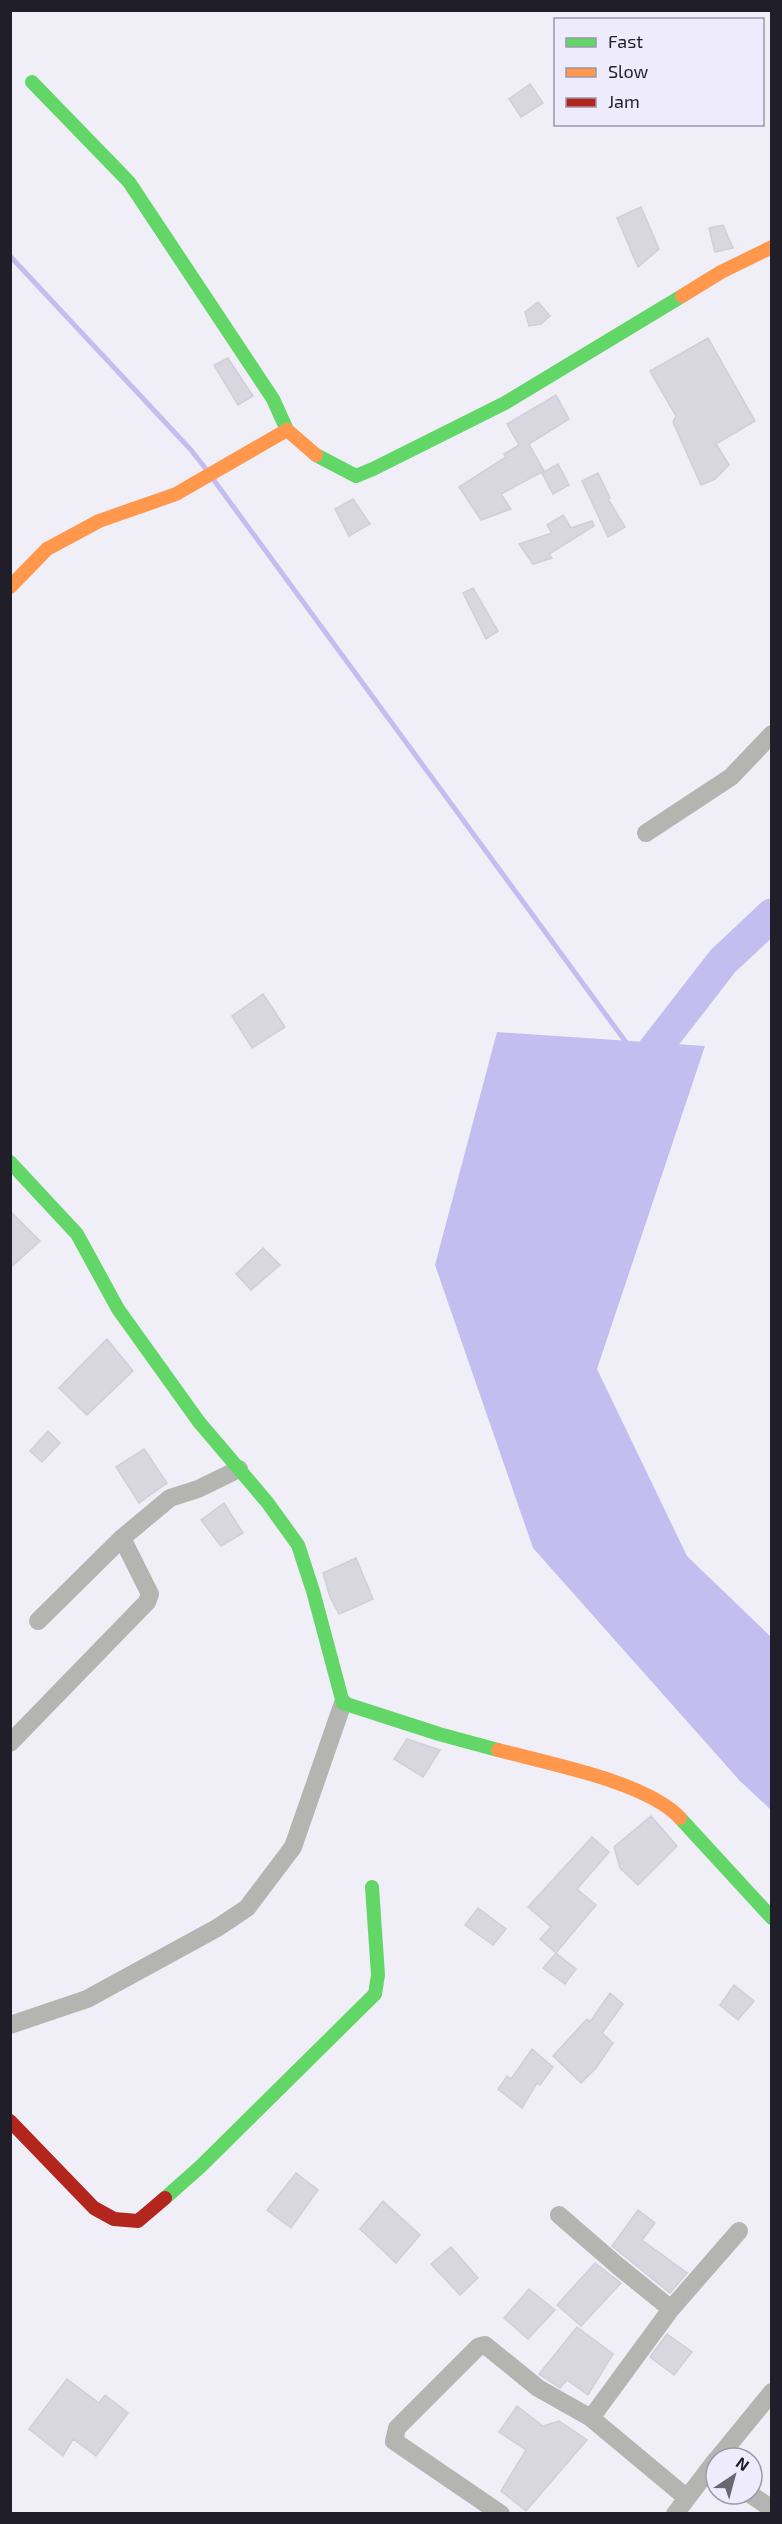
<svg xmlns="http://www.w3.org/2000/svg" width="782" height="2524" font-family="'Exo 2',sans-serif">
	<rect width="100%" height="100%" fill="#f0eff8"/>
	<path fill="#c4bef0" d="M 497,1032 L 705,1046 L 597,1369 L 687,1556 L 771,1637 L 771,1810 L 740,1781 L 533,1548 L 435,1265 Z"/>
	<g fill="none" stroke-linecap="round" stroke-linejoin="round">
		<path stroke="#c4bef0" stroke-width="5" d="M 10,256 L 191,450 L 206,469
			M 213,479 L 628,1045"/>
		<path stroke="#c4bef0" stroke-width="33" d="M 633,1077 L 723,961 L 772,915"/>
	</g>
	<path fill="#d8d7e0" stroke="#d0cfd8" stroke-width="1.5" d="M 530,84 L 543,103 L 521,117 L 509,99 Z
		M 641,207 L 659,249 L 638,267 L 617,218 Z
		M 723,225 L 733,248 L 715,252 L 709,228 Z
		M 538,302 L 550,316 L 541,324 L 529,326 L 525,312 Z
		M 708,338 L 755,421 L 716,444 L 729,465 L 715,479 L 701,485 L 673,422 L 676,416 L 650,371 Z
		M 228,358 L 253,396 L 238,405 L 214,365 Z
		M 556,395 L 569,419 L 529,444 L 544,471 L 501,494 L 511,509 L 481,520 L 459,487 L 506,457 L 504,454 L 519,445 L 507,424 Z
		M 558,464 L 569,485 L 553,494 L 542,473 Z
		M 598,473 L 610,498 L 608,499 L 625,527 L 608,537 L 582,481 Z
		M 353,499 L 370,524 L 349,536 L 335,509 Z
		M 563,515 L 571,528 L 592,521 L 594,526 L 549,554 L 552,558 L 533,564 L 519,544 L 552,533 L 547,525 Z
		M 473,588 L 498,631 L 486,639 L 463,593 Z
		M 263,994 L 285,1027 L 252,1048 L 232,1016 Z
		M 10,1211 L 40,1241 L 10,1268 Z
		M 263,1248 L 280,1265 L 251,1290 L 236,1274 Z
		M 107,1339 L 133,1371 L 87,1415 L 59,1388 Z
		M 48,1431 L 60,1443 L 42,1462 L 30,1451 Z
		M 144,1449 L 167,1483 L 139,1503 L 116,1467 Z
		M 224,1503 L 243,1533 L 221,1546 L 201,1520 Z
		M 356,1558 L 373,1599 L 339,1614 L 330,1597 L 323,1573 Z
		M 407,1739 L 440,1750 L 423,1777 L 394,1759 Z
		M 651,1816 L 677,1846 L 638,1885 L 620,1868 L 614,1847 Z
		M 592,1837 L 609,1852 L 577,1889 L 596,1905 L 556,1953 L 540,1939 L 551,1927 L 528,1907 Z
		M 478,1908 L 506,1929 L 493,1945 L 465,1925 Z
		M 556,1953 L 576,1969 L 565,1984 L 543,1968 Z
		M 734,1985 L 754,2001 L 738,2020 L 720,2005 Z
		M 610,1993 L 623,2004 L 602,2033 L 613,2043 L 596,2068 L 581,2083 L 553,2056 L 587,2019 L 590,2022 Z
		M 532,2049 L 553,2067 L 540,2085 L 537,2083 L 522,2108 L 498,2089 L 507,2076 L 511,2079 Z
		M 296,2173 L 318,2190 L 291,2228 L 267,2210 Z
		M 383,2201 L 420,2235 L 396,2263 L 360,2229 Z
		M 638,2210 L 655,2223 L 642,2240 L 687,2273 L 670,2293 L 612,2246 Z
		M 451,2247 L 478,2278 L 460,2295 L 431,2264 Z
		M 595,2263 L 621,2283 L 581,2326 L 557,2305 Z
		M 529,2289 L 555,2310 L 528,2339 L 504,2318 Z
		M 577,2327 L 613,2354 L 588,2395 L 567,2380 L 560,2388 L 539,2374 Z
		M 667,2334 L 692,2352 L 674,2375 L 650,2357 Z
		M 67,2379 L 99,2403 L 105,2395 L 128,2413 L 96,2456 L 73,2439 L 63,2456 L 29,2429 Z
		M 517,2406 L 543,2426 L 559,2421 L 587,2440 L 526,2511 L 501,2491 L 526,2450 L 499,2432 Z"/>
	<g fill="none" stroke-linecap="round" stroke-linejoin="round">
		<path stroke="#b4b4b1" stroke-width="18" d="M 646,833 L 731,777 L 772,734
			M 38,1621 L 122,1538 L 170,1498 L 198,1489 L 239,1469
			M 10,1743 L 147,1602 L 150,1594 L 122,1538
			M 10,2025 L 87,1999 L 217,1928 L 247,1908 L 293,1847 L 343,1703
			M 559,2215 L 618,2266 L 671,2309
			M 718,2458 L 772,2392
			M 750,2494 L 772,2509
			M 687,2498 L 591,2418 L 671,2309 L 739,2231
			M 501,2514 L 394,2441 L 397,2428 L 478,2347 L 485,2345 L 538,2388 L 591,2418
			M 675,2514 L 716,2460"/>
		<path stroke="#63d668" stroke-width="14" d="M 32,82 L 129,182 L 273,399 L 287,430
			M 316,455 L 356,476 L 373,469 L 505,403 L 682,296
			M 10,1162 L 77,1234 L 118,1309 L 199,1422 L 267,1502 L 298,1545 L 313,1591 L 343,1703 L 439,1734 L 498,1750
			M 680,1818 L 772,1918
			M 165,2198 L 200,2167 L 375,1994 L 378,1975 L 372,1887"/>
		<path stroke="#ff974d" stroke-width="14" d="M 682,296 L 721,272 L 772,247
			M 10,587 L 47,549 L 99,521 L 176,494 L 287,430 L 316,455
			M 498,1750 C 547,1763 647,1782 680,1818"/>
		<path stroke="#b3261e" stroke-width="14" d="M 10,2121 L 94,2208 L 114,2219 L 138,2221 L 165,2198"/>
	</g>
	<rect width="782" height="2524" fill="none" stroke="#201f29" stroke-width="24"/>
	<rect x="554" y="18" width="210" height="108" fill="#edebfc" stroke="#9b99a8" stroke-width="1.5"/>
	<rect x="566" y="38" width="30" height="9" fill="#63d668" stroke="#9b99a8" stroke-width="1.5"/>
	<text x="608" y="48" font-size="18" fill="#201f29">Fast</text>
	<rect x="566" y="68" width="30" height="9" fill="#ff974d" stroke="#9b99a8" stroke-width="1.5"/>
	<text x="608" y="78" font-size="18" fill="#201f29">Slow</text>
	<rect x="566" y="98" width="30" height="9" fill="#b3261e" stroke="#9b99a8" stroke-width="1.5"/>
	<text x="608" y="108" font-size="18" fill="#201f29">Jam</text>
	<g transform="translate(734 2476) rotate(36)"><circle r="28" fill="#edebfc" stroke="#9b99a8" stroke-width="1.5"/>
	<path d="M0-4.5L10 22L0 15L-10 22Z" fill="#696871"/>
	<text y="-9" font-size="16" font-weight="bold" text-anchor="middle" fill="#201f29">N</text>
	</g>
</svg>
